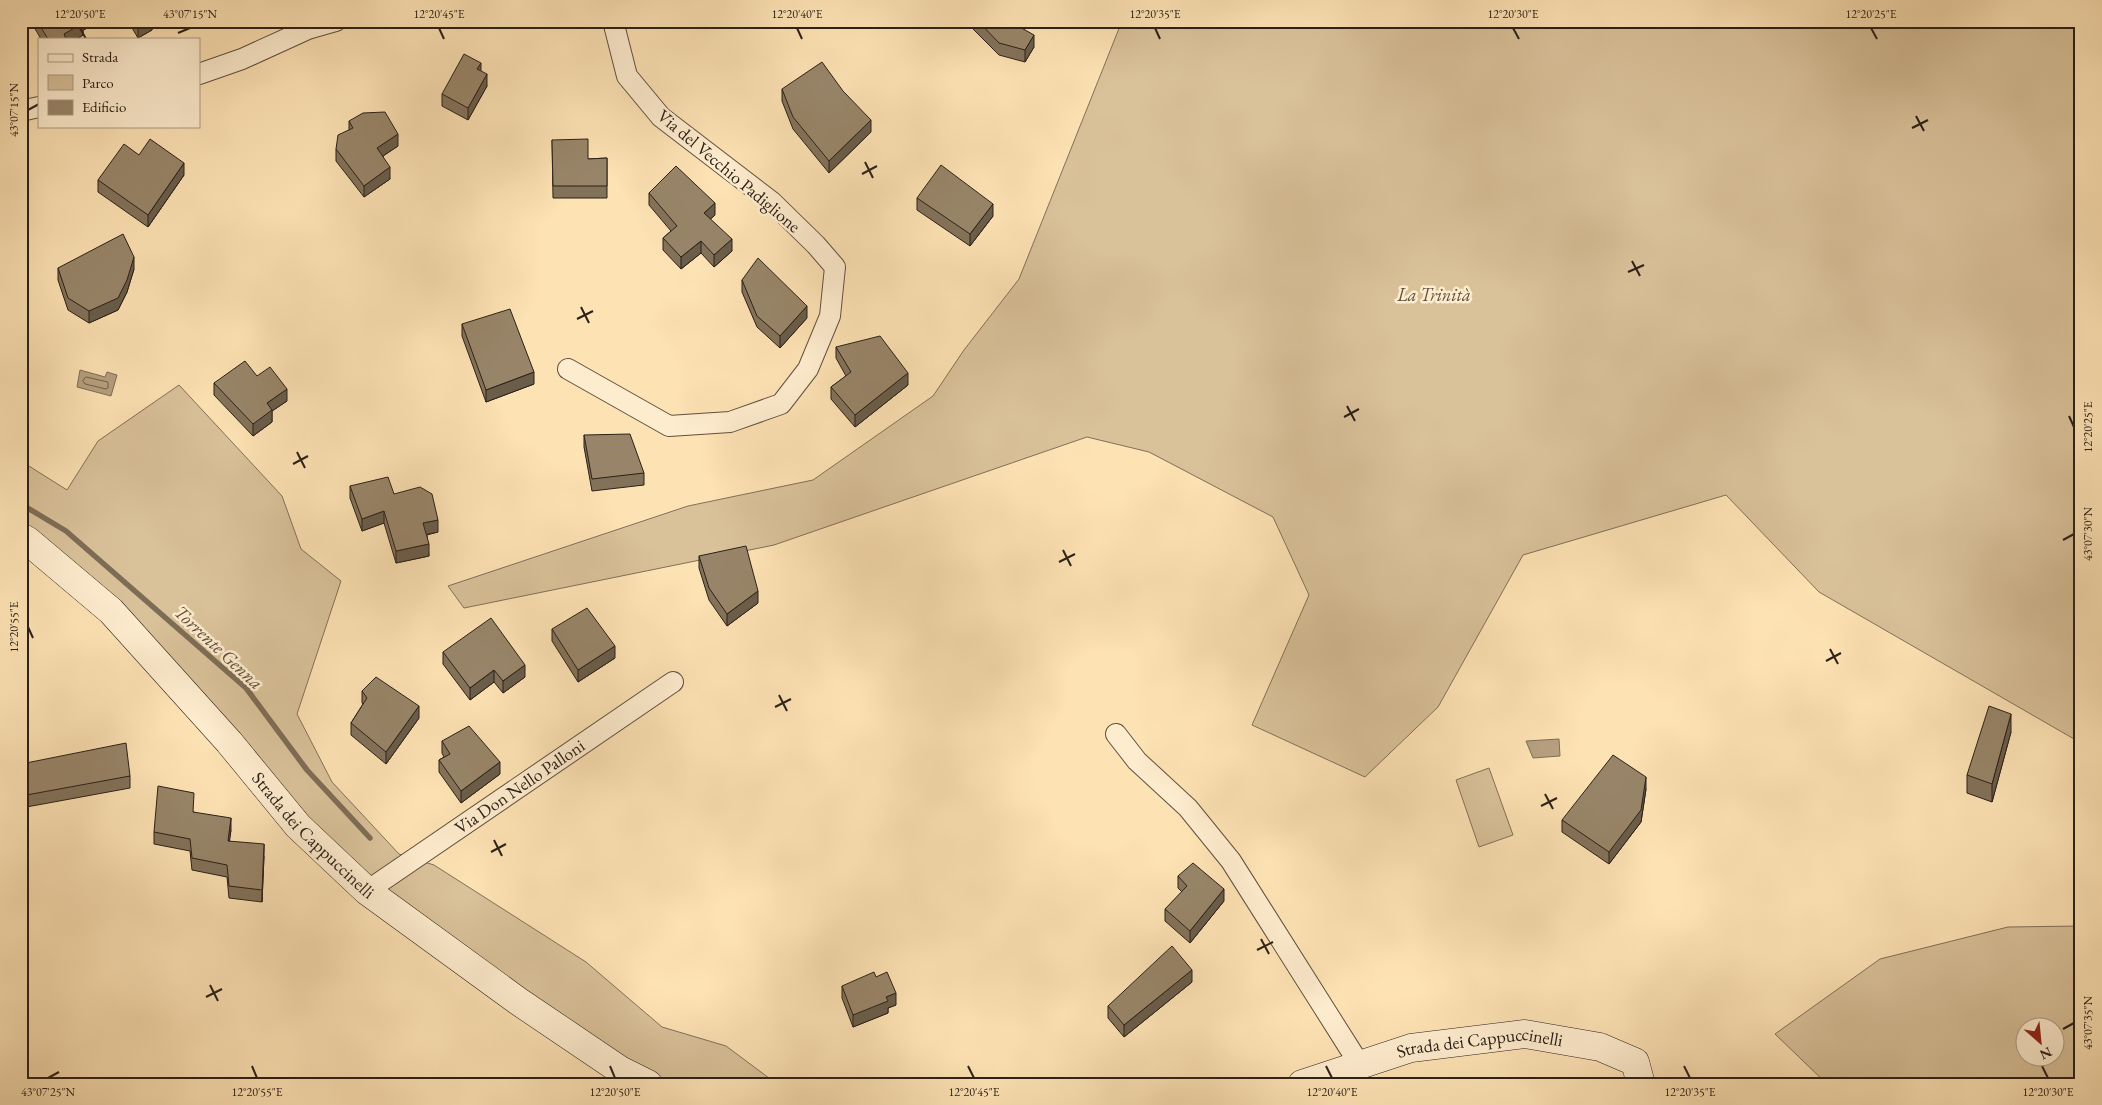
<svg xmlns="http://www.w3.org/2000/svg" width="2102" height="1105" font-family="'EB Garamond',serif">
	<rect width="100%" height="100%" fill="#fde2b4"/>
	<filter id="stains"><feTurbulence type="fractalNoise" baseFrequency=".004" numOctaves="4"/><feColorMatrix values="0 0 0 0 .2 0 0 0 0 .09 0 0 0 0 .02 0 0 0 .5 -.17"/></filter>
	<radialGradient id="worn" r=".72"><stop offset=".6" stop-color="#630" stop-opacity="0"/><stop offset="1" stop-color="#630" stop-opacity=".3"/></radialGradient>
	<path fill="#d9c199" stroke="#827058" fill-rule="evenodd" d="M 1122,21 L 2081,21 L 2081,743 L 1819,592 L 1726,495 L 1523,555 L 1438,707 L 1365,777 L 1252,725 L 1309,595 L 1273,517 L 1149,452 L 1087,437 L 774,545 L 464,608 L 448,586 L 688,506 L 813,480 L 933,396 L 964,350 L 1019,279 Z
		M 179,385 L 282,496 L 301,549 L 341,581 L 297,714 L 332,782 L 399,854 L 434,865 L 586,962 L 662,1027 L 726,1046 L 777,1084 L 648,1084 L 367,891 L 255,773 L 21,537 L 21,461 L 67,490 L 98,441 Z
		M 1489,768 L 1513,835 L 1479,847 L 1456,780 Z
		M 2081,926 L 2081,1084 L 1827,1084 L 1775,1034 L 1880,959 L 2008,927 ZM 2024,1028 L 2054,1028 L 2054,1058 L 2024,1058 Z"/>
	<path fill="#b6a07f" stroke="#7e6d56" d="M 80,370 L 105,377 L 107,372 L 117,375 L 111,396 L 77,387 Z
		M 1559,739 L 1560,756 L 1533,758 L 1526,741 Z"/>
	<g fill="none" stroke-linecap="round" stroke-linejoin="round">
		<path stroke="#70604c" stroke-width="1" d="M 86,377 L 108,382 L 108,388 L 106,389 L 85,384 L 83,381 Z"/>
		<path stroke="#7e6d56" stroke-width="5.5" d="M 21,504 L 66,531 L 246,688 L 307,770 L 370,838"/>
		<g stroke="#60503f" stroke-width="22">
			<g id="street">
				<path d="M 199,74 L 242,59 L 308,29 L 336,21"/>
				<path d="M 21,111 L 39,107"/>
				<path d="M 568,369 L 669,426 L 730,422 L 781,404 L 808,369 L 830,316 L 835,267 L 816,245 L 772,202 L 661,117 L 627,76 L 613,21"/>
				<path d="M 1116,734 L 1137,761 L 1188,808 L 1231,861 L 1360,1065"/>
				<path id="s1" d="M 367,891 L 673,682"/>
			</g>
		</g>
		<g stroke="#2b2018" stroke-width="29">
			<g id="secondary">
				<path id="s2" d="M 21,537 L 28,541 L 111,611 L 229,742 L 298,826 L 367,891 L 518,1001 L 620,1070 L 648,1084"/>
				<path id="s3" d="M 1302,1084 L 1411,1048 L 1525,1034 L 1600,1047 L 1635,1062 L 1641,1084"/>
			</g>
		</g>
		<use href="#street" stroke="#feecce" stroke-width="20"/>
		<use href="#secondary" stroke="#feecce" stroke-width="28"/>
	</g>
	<path fill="#83725a" stroke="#2b2018" d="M 34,21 L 92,21 L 92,26 L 83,30 L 83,35 L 77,39 L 41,39 L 34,27 Z
		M 128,21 L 152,21 L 152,30 L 138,38 Z
		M 973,21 L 1024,21 L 1024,30 L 1034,47 L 1025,62 L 999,55 L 973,29 Z
		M 481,71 L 487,86 L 468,120 L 442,106 L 442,94 Z
		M 782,89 L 871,132 L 829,173 L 793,129 L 782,101 Z
		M 349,121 L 398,146 L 383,156 L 390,179 L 364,197 L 336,161 L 336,149 L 349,130 Z
		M 552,140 L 588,159 L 607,158 L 607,198 L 553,198 Z
		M 139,155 L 184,175 L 148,227 L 98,192 L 98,180 Z
		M 649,193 L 715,215 L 710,219 L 732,251 L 714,267 L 701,253 L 681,269 L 663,250 L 663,238 L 671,231 L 649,205 Z
		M 917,198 L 993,216 L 970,246 L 917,210 Z
		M 58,268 L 134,269 L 127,292 L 118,310 L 89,323 L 68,310 L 58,280 Z
		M 742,280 L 807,318 L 780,348 L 757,327 L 742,292 Z
		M 462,324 L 534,384 L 486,402 L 462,336 Z
		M 836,347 L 908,385 L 855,427 L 831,399 L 831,387 L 846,376 L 836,358 Z
		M 257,376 L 287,401 L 272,411 L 272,422 L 253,436 L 214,395 L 214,383 Z
		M 584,435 L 644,473 L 644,485 L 592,491 L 584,447 Z
		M 350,486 L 394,494 L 438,532 L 427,535 L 429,556 L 396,563 L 384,523 L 362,531 L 350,498 Z
		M 699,556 L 758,603 L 727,626 L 709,600 L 699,568 Z
		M 552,629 L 615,658 L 578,682 L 552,641 Z
		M 443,652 L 525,677 L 503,693 L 494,682 L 470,700 L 443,664 Z
		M 362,691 L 419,718 L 386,764 L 351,735 L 351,723 L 363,704 L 362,703 Z
		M 2011,732 L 1992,802 L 1967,793 L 1967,775 Z
		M 442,741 L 500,774 L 461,803 L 439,772 L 439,760 L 444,757 L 442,753 Z
		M 21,764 L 130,776 L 130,788 L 21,808 Z
		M 1646,789 L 1641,822 L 1609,864 L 1562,832 L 1562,820 Z
		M 194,812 L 231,830 L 229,841 L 264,856 L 262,902 L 229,898 L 227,877 L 192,870 L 190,851 L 154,844 L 154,832 Z
		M 1178,876 L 1224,901 L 1190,943 L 1165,921 L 1165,909 L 1182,892 L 1178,888 Z
		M 1192,982 L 1124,1037 L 1108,1018 L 1108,1006 Z
		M 842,986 L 896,1005 L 888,1008 L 888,1013 L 853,1027 L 842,998 Z"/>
	<path fill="#6a5d4a" stroke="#2b2018" d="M 81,21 L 92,21 L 92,26 L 83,30 L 83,35 L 77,39 L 64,39 L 64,34 Z
		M 146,21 L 152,21 L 152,30 L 138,38 L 138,26 Z
		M 1023,21 L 1024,21 L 1024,32 L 1018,26 Z
		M 1034,35 L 1034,47 L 1025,62 L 1025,50 Z
		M 481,63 L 481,75 L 477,69 Z
		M 487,74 L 487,86 L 468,120 L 468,108 Z
		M 871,120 L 871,132 L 829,173 L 829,161 Z
		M 398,134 L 398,146 L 377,160 L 377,148 Z
		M 184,163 L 184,175 L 148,227 L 148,215 Z
		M 390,167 L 390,179 L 364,197 L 364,186 Z
		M 715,203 L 715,215 L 704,225 L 704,213 Z
		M 993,204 L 993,216 L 970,246 L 970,234 Z
		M 732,239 L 732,251 L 714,267 L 714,255 Z
		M 701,241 L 701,253 L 681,269 L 681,257 Z
		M 134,257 L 134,269 L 127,292 L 118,310 L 89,323 L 89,311 Z
		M 807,306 L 807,318 L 780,348 L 780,336 Z
		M 534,372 L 534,384 L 486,402 L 486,390 Z
		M 908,373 L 908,385 L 855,427 L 855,415 Z
		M 287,389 L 287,401 L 272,411 L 272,422 L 253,436 L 253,424 L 267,403 Z
		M 384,511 L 384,523 L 362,531 L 362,519 Z
		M 438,520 L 438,532 L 423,535 L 423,523 Z
		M 429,544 L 429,556 L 396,563 L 396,551 Z
		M 758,591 L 758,603 L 727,626 L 727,614 Z
		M 615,646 L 615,658 L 578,682 L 578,670 Z
		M 525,665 L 525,677 L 503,693 L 503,681 Z
		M 494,670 L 494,682 L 470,700 L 470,688 Z
		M 419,706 L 419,718 L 386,764 L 386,752 Z
		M 2011,714 L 2011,732 L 1992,802 L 1992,784 Z
		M 500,762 L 500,774 L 461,803 L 461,791 Z
		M 1646,777 L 1646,789 L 1641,822 L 1609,864 L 1609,852 Z
		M 231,818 L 231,830 L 228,853 L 228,841 Z
		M 264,844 L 264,856 L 262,902 L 262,890 Z
		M 1224,889 L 1224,901 L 1190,943 L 1190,931 Z
		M 1192,970 L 1192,982 L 1124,1037 L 1124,1025 Z
		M 896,993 L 896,1005 L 888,1008 L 888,1013 L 853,1027 L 853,1015 L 886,997 Z"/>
	<path fill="#988569" stroke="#2b2018" d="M 37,21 L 83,21 L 83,23 L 64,34 L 66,39 L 48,39 Z
		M 135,21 L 146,21 L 138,26 Z
		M 978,21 L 1023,21 L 1018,26 L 1034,35 L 1025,50 L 999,43 Z
		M 464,54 L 481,63 L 477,69 L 487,74 L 468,108 L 442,94 Z
		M 822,62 L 843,91 L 871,120 L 829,161 L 793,117 L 782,89 Z
		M 385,112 L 398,134 L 377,148 L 390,167 L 364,186 L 336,149 L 338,135 L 353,128 L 349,121 L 363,113 Z
		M 150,139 L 184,163 L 148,215 L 98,180 L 124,144 L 139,155 Z
		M 588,139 L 588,159 L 607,158 L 607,186 L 553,186 L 552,140 Z
		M 941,165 L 993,204 L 970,234 L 917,198 Z
		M 676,166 L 715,203 L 704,213 L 732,239 L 714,255 L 701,241 L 681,257 L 663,238 L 677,226 L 649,193 Z
		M 123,234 L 134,257 L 127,280 L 118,298 L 89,311 L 68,298 L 58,268 Z
		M 758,258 L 807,306 L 780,336 L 757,316 L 742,280 Z
		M 510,309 L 534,372 L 486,390 L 462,324 Z
		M 880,336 L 908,373 L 855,415 L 831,387 L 851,372 L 836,347 Z
		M 245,361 L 257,376 L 270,367 L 287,389 L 267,403 L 272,410 L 253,424 L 214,383 Z
		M 630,434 L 644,473 L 592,479 L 584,435 Z
		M 388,477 L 394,494 L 420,487 L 432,494 L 438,520 L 423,523 L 429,544 L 396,551 L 384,511 L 362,519 L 350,486 Z
		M 746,546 L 758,591 L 727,614 L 709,588 L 699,556 Z
		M 587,608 L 615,646 L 578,670 L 552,629 Z
		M 491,618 L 525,665 L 503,681 L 494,670 L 470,688 L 443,652 Z
		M 376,677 L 419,706 L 386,752 L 351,723 L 367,698 L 362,691 Z
		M 1989,706 L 2011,714 L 1992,784 L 1967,775 Z
		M 469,726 L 500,762 L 461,791 L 439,760 L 450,754 L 442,741 Z
		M 126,743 L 130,776 L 21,796 L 21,764 Z
		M 1613,755 L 1646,777 L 1641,810 L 1609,852 L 1562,820 Z
		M 158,786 L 194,793 L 193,812 L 231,818 L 228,841 L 264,844 L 262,890 L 229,886 L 227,865 L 192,858 L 190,839 L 154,832 Z
		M 1193,863 L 1224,889 L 1190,931 L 1165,909 L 1187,886 L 1178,876 Z
		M 1172,946 L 1192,970 L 1124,1025 L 1108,1006 Z
		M 874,972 L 876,977 L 887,972 L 896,993 L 886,997 L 888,1001 L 853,1015 L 842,986 Z"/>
	<path fill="none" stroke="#2b2018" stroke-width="2" d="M 80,28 L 86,39M 439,28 L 444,39M 797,28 L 802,39M 1155,28 L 1160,39M 1513,28 L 1519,39M 1871,28 L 1877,39M 178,33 L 190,28M 28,110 L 39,104M 1916,116 L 1924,131M 1912,128 L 1928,120M 865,162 L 873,178M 862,174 L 877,166M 1632,261 L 1640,276M 1628,272 L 1644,265M 581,307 L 589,323M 577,319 L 593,311M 1347,406 L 1355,421M 2069,416 L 2074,427M 1344,417 L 1359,409M 297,452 L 305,468M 293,464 L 308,456M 2063,540 L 2074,534M 1063,550 L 1071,566M 1059,562 L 1075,554M 28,627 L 33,638M 1830,649 L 1838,664M 1826,661 L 1841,653M 779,695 L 787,711M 775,707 L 791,699M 1545,794 L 1553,809M 1541,806 L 1557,798M 494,840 L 502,856M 491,852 L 506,844M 1261,939 L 1269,954M 1257,950 L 1273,942M 210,985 L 218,1001M 206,997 L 222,989M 2063,1029 L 2074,1023M 252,1066 L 257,1078M 610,1066 L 615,1078M 968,1066 L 974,1078M 1326,1066 L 1332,1078M 1684,1066 L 1690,1078M 2042,1066 L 2048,1078M 48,1078 L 59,1072"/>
	<g text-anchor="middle" stroke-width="5" stroke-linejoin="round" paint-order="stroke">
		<g font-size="18" fill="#2b2018" stroke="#feecce">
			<text transform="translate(729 171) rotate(40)" y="6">Via del Vecchio Padiglione</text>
			<text dy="6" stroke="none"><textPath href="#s1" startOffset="185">Via Don Nello Palloni</textPath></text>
			<text dy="6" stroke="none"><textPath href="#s2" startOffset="419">Strada dei Cappuccinelli</textPath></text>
			<text dy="6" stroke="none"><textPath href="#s3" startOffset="184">Strada dei Cappuccinelli</textPath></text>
		</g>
		<g font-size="18" font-style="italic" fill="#5f503f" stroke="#feecce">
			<text x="1434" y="301">La Trinità</text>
		</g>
		<g font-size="19" font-style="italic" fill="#5c4d3c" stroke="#feecce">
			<text transform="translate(219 647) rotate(43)" y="7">Torrente Genna</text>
		</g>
	</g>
	<rect width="2102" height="1105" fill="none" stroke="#fde2b4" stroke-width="55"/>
	<rect x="38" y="38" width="162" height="90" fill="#feecce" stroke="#aa9a85"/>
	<rect x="48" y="54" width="25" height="8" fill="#feecce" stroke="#aa9a85"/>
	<text x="82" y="62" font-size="15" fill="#2b2018">Strada</text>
	<rect x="48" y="75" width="25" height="15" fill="#d9c199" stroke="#aa9a85"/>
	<text x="82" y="88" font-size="15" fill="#2b2018">Parco</text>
	<rect x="48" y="100" width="25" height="15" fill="#988569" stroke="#aa9a85"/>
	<text x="82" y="112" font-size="15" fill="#2b2018">Edificio</text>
	<g transform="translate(2040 1042) rotate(153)"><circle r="24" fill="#feecce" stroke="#aa9a85"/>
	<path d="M0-4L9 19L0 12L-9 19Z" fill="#8f2418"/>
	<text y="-8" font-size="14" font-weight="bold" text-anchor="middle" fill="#2b2018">N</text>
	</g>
	<rect x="28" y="28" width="2046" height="1050" fill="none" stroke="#2b2018" stroke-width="2"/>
	<g font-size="12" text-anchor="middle" fill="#2b2018">
		<text x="80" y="18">12°20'50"E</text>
		<text x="190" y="18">43°07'15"N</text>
		<text x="439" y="18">12°20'45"E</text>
		<text x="797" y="18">12°20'40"E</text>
		<text x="1155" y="18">12°20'35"E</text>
		<text x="1513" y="18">12°20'30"E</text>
		<text x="1871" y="18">12°20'25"E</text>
		<text transform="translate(14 110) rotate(-90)" y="4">43°07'15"N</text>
		<text transform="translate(2088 427) rotate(-90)" y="4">12°20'25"E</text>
		<text transform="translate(2088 534) rotate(-90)" y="4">43°07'30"N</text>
		<text transform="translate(14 627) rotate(-90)" y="4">12°20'55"E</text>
		<text transform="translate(2088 1023) rotate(-90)" y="4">43°07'35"N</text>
		<text x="48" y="1096">43°07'25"N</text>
		<text x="257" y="1096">12°20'55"E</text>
		<text x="615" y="1096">12°20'50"E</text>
		<text x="974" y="1096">12°20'45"E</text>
		<text x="1332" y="1096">12°20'40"E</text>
		<text x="1690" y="1096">12°20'35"E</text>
		<text x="2048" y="1096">12°20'30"E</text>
	</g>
	<rect width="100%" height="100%" filter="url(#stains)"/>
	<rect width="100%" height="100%" fill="url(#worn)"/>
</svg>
